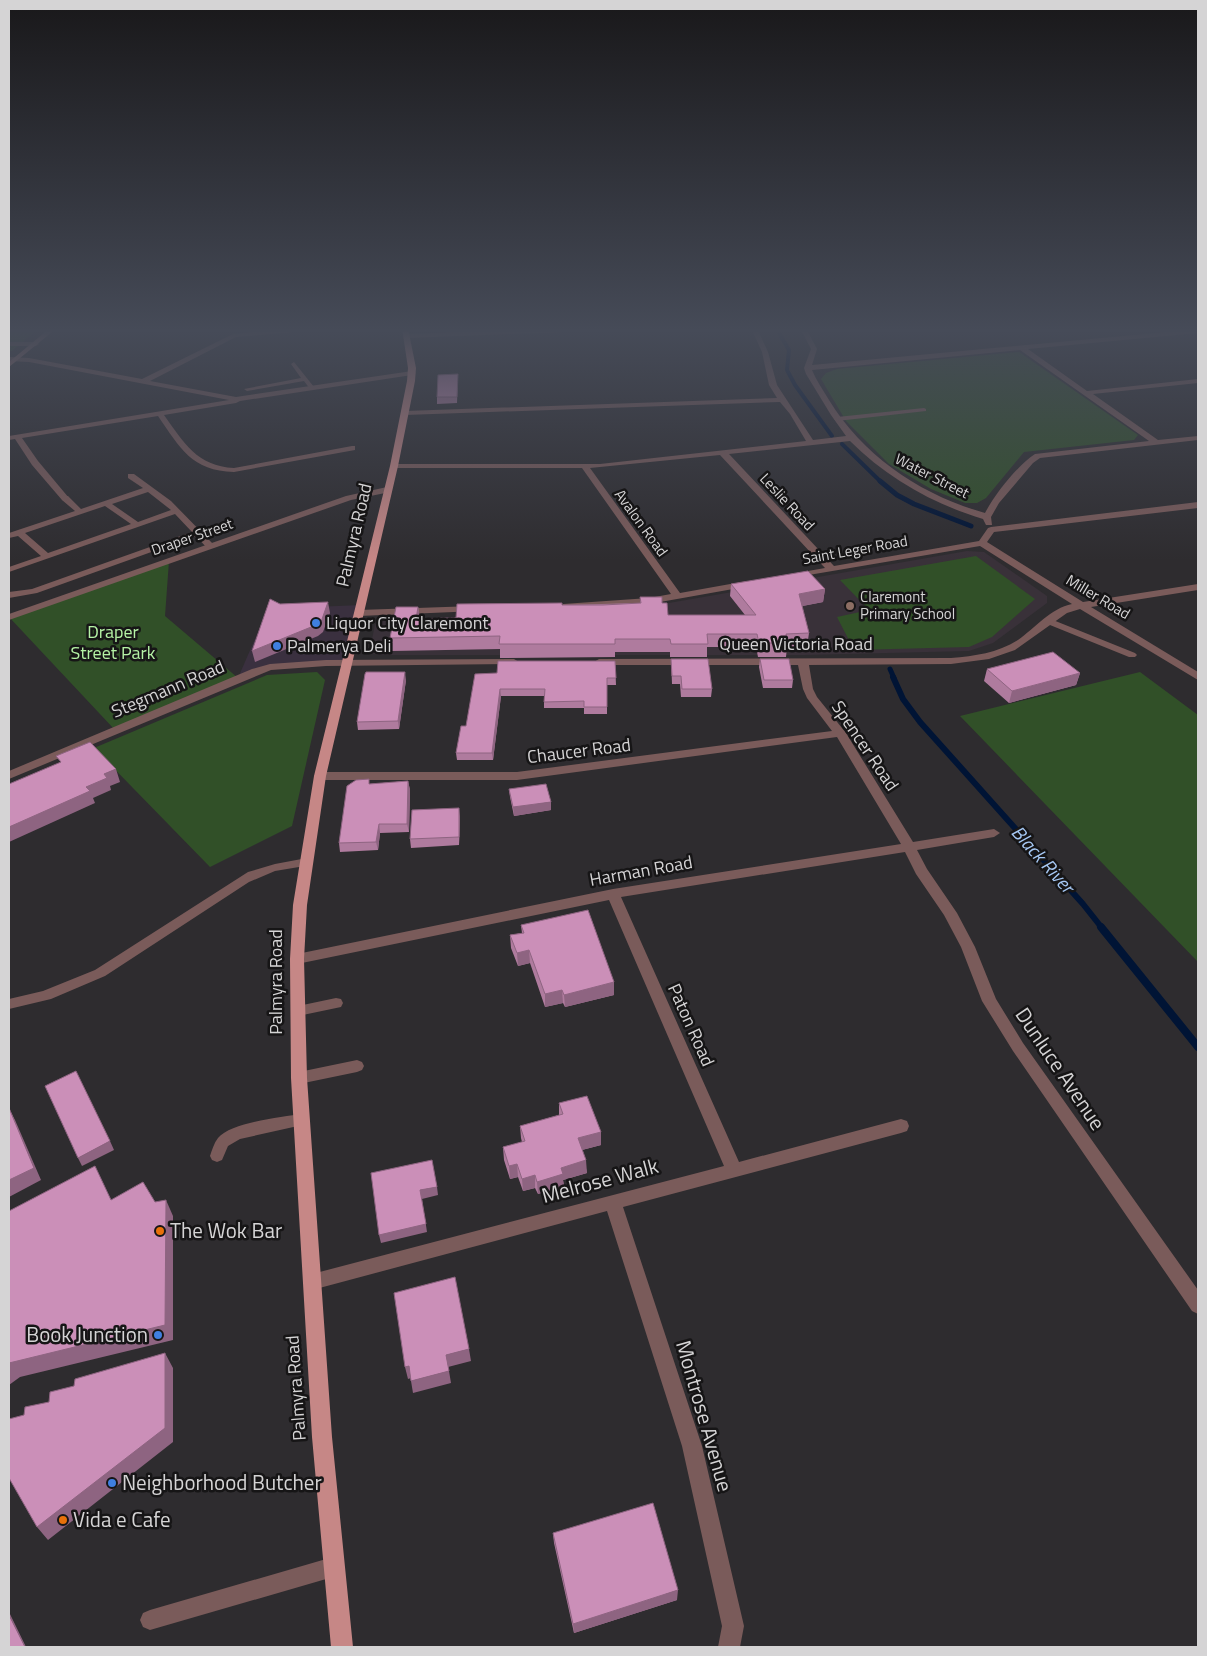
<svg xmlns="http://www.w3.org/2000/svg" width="1207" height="1656" font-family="'Titillium Web',sans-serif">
	<rect width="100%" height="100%" fill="#2e2c2f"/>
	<path fill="#3a303f" d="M 361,605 L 347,663 L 270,667 L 238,678 L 268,609 Z"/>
	<path fill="#393139" d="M 967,551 L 984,552 L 1047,596 L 1047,603 L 993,643 L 969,651 L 805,655 L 382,655 L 374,654 L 370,650 L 375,624 L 386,620 L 640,608 Z"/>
	<path fill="#315028" d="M 9,328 L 39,328 L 12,351 L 9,351 Z
		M 1019,352 L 1138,435 L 1134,440 L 1024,452 L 986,498 L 977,503 L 965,503 L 931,489 L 889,464 L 846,421 L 821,379 L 826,373 L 837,369 Z
		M 976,556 L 1035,599 L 992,637 L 969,647 L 854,650 L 837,617 L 869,610 L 840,580 Z
		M 169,561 L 165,616 L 238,678 L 115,730 L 9,617 Z
		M 317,672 L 325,680 L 292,826 L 210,867 L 94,748 L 267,675 Z
		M 1140,672 L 1198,715 L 1198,962 L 960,716 Z"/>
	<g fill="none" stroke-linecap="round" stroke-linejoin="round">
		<path stroke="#001435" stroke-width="4" d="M 776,328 L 789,350 L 787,370 L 795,385 L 832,436
			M 842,444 L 881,482"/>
		<path stroke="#001435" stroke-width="5" d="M 880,481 L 897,495 L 914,504 L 971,526
			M 890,669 L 894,678"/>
		<path stroke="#001435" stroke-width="6" d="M 893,677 L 903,699 L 920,722 L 1083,904 L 1102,928"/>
		<path stroke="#001435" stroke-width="8" d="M 1101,927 L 1198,1047"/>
		<path fill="#7a5b5a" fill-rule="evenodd" d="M 9,342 L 36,342 L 39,344 L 36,346 L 9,346 Z
			M 294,362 L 314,387 L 314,389 L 310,389 L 304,381 L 247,391 L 244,389 L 301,378 L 291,364 Z
			M 924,408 L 926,409 L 926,411 L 837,421 L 834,419 L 837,417 Z
			M 128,474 L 134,474 L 171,501 L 213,544 L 213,548 L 207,548 L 196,536 L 37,593 L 9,598 L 9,592 L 32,589 L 192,532 L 175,514 L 9,572 L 9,567 L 41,556 L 18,536 L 9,538 L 9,533 L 75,511 L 62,500 L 62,496 L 68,496 L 81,509 L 143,488 L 128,478 ZM 148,492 L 171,510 L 138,522 L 112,504 ZM 105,506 L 131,524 L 48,553 L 25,533 Z
			M 1048,618 L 1135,653 L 1137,655 L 1135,657 L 1129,657 L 1045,623 L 1043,621 Z
			M 307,858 L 311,859 L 313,862 L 311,865 L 275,871 L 249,882 L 105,976 L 51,999 L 9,1009 L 9,999 L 43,991 L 95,970 L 248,872 L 275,864 Z
			M 336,998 L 341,999 L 343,1003 L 341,1007 L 298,1016 L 293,1015 L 291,1011 L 293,1007 L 298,1006 Z
			M 357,1060 L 362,1062 L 364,1066 L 362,1070 L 357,1072 L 299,1084 L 294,1082 L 292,1078 L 294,1074 L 299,1072 Z
			M 302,1114 L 307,1116 L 309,1120 L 307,1124 L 240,1139 L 228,1146 L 222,1160 L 217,1162 L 212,1160 L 210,1156 C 212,1150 214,1143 218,1138 C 231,1122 282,1117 302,1114 Z
			M 333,1557 L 340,1560 L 343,1567 L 340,1574 L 333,1577 L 150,1630 L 143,1627 L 140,1620 L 143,1613 L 150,1610 Z"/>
		<path fill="#7a5b5a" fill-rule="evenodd" d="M 294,328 L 319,328 L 316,330 L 236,337 L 150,381 L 236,397 L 412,371 L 416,373 L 412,375 L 240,401 L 236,403 L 164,415 C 184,443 197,466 234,468 L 352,446 L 355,446 L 355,450 L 234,472 C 192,471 180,448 158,416 L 22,438 L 38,461 L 69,498 L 65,501 L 62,500 L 32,465 L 15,439 L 9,440 L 9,436 L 229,400 L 29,362 L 9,361 L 9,357 L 29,358 L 142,379 L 233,334 Z
			M 569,328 L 621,328 L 618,330 L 406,338 L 403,336 L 406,334 Z
			M 751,328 L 757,328 L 768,352 L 777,385 L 813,440 L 846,436 L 831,415 L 806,374 L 804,368 L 811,349 L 800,328 L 806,328 L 817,349 L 812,365 L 1198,329 L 1198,333 L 1028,349 L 1087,391 L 1198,379 L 1198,383 L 1093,394 L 1158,440 L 1198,436 L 1198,440 L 1040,458 L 1033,463 L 999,503 L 991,517 L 992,525 L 986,525 L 983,519 C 933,504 887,478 850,441 L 729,454 L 834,566 L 979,541 L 988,528 L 991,527 L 1198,502 L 1198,508 L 994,532 L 987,542 L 1083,602 L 1198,584 L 1198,590 L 1091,607 L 1198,672 L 1198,680 L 1080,609 L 1067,613 L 1015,650 L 989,659 L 951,664 L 809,665 L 813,689 L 817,697 L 846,733 L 913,842 L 994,829 L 1000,833 L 994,837 L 917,850 L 927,869 L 957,913 L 975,947 L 996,999 L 1023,1043 L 1198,1290 L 1198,1314 L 1192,1311 L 1013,1051 L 982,1001 L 961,947 L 944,915 L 916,874 L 905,852 L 621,897 L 739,1162 L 901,1119 L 907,1121 L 909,1126 L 907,1131 L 901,1133 L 623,1207 L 702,1446 L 744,1626 L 740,1647 L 718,1647 L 722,1626 L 682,1446 L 607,1211 L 312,1290 L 306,1288 L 303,1282 L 306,1276 L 312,1274 L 724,1166 L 609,900 L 297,964 L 292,963 L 290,959 L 292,955 L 297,954 L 613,889 L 901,844 L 837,737 L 517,780 L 320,780 L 314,776 L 320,772 L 517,772 L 832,731 L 807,698 L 803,689 L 798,665 L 599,665 L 594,662 L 599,659 L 951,658 C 975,656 997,653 1018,640 C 1035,628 1051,608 1072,604 L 980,546 L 791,578 L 791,574 L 825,568 L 720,455 L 590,468 L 680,593 L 747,581 L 750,582 L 750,586 L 649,604 L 566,609 L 563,608 L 563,604 L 649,598 L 671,594 L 582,468 L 394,468 L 390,466 L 394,464 L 600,464 L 806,441 L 790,414 L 780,402 L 405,415 L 401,413 L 405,411 L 777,398 L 769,385 L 762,352 ZM 1020,350 L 1149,441 L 1035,454 C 1017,466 995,494 985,513 C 921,495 864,457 829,400 C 823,390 816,380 812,370 Z
			M 387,487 L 391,490 L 390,492 L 351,500 L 9,620 L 9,614 L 346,496 Z
			M 474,606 L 479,609 L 478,611 L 359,616 L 354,613 L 359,610 Z
			M 514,659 L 519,662 L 518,664 L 326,666 L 271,670 L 9,779 L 9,771 L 252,669 L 270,664 L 326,660 Z"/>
		<path fill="#a57473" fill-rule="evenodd" d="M 50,328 L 57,328 L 9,367 L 9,362 Z"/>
		<path fill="#c68786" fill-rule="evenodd" d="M 402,328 L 408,328 L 416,368 L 415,381 L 398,466 L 326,776 L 307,905 L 304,959 L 307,1078 L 332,1437 L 353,1647 L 331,1647 L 312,1437 L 291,1078 L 290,959 L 293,905 L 314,776 L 390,466 L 407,381 L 408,368 Z"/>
	</g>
	<path fill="#af7b9e" d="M 423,328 L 455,328 L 455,330 L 423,331 Z
		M 458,374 L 457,403 L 437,404 L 437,397 Z
		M 731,584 L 825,589 L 823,602 L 802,606 L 809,633 L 807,647 L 787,647 L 786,657 L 758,657 L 756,647 L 707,647 L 707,657 L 670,657 L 670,652 L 615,652 L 615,657 L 500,658 L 500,649 L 392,651 L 390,638 L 418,607 L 420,619 L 456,618 L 562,605 L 640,603 L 640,597 L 662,603 L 668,615 L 745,615 L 730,596 Z
		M 671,659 L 712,689 L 711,697 L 681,697 L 680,684 L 672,684 Z
		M 760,659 L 793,680 L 792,688 L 763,688 L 759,667 Z
		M 615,661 L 616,685 L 607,685 L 607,714 L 584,714 L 584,708 L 544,708 L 544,696 L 501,696 L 493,760 L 457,760 L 456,753 L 466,726 L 497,673 Z
		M 987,669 L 1080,673 L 1076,685 L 1009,703 L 984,681 Z
		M 406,680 L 399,729 L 358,730 L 357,722 Z
		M 408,781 L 410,790 L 409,832 L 380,833 L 378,850 L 340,852 L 339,843 L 370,784 Z
		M 509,789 L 551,810 L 514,816 L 510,797 Z
		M 460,816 L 459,845 L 411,848 L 410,839 Z
		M 521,925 L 614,982 L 614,995 L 565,1007 L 563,1003 L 545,1007 L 530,963 L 518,966 L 511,948 L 510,935 L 522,933 Z
		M 559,1103 L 601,1132 L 601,1145 L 582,1150 L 587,1173 L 563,1180 L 564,1186 L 538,1194 L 535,1188 L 523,1191 L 518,1177 L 510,1179 L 504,1160 L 503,1147 L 522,1142 L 521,1138 L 520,1126 L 559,1115 Z
		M 553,1533 L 677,1600 L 574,1633 L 554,1543 Z"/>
	<path fill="#8e6481" d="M 9,328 L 24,328 L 9,332 Z
		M 825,589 L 823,602 L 798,607 L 799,594 Z
		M 328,602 L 330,613 L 323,632 L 318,636 L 255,662 L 252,651 Z
		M 418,607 L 420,620 L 416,619 Z
		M 405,672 L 406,680 L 399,729 L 398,721 Z
		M 1080,673 L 1076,685 L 1009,703 L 1012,691 Z
		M 500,689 L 501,696 L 493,760 L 492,753 Z
		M 116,769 L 120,782 L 110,786 L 111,790 L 93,798 L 95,803 L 9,842 L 9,827 L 86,787 L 104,774 Z
		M 408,781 L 410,790 L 409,832 L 407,824 Z
		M 551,802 L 551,810 L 514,816 L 513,807 Z
		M 459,808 L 460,816 L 459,845 Z
		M 379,824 L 380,833 L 378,850 L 376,842 Z
		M 529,950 L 530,963 L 518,966 L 517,953 Z
		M 614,982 L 614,995 L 565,1007 L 564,995 Z
		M 562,990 L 563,1003 L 545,1007 L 545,994 Z
		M 9,1108 L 15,1120 L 41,1180 L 9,1197 Z
		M 601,1132 L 601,1145 L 578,1151 L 578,1138 Z
		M 110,1141 L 114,1150 L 82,1166 L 78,1158 Z
		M 586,1160 L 587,1173 L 563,1180 L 564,1186 L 538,1194 L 537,1182 L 561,1168 Z
		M 517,1164 L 518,1177 L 510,1179 L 509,1166 Z
		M 535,1175 L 535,1188 L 523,1191 L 522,1179 Z
		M 437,1187 L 438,1195 L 422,1199 L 427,1232 L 381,1243 L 379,1235 L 420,1190 Z
		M 166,1200 L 173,1216 L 173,1340 L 20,1377 L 9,1385 L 9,1363 Z
		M 469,1349 L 471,1361 L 448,1367 L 446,1355 Z
		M 165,1353 L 173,1368 L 173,1442 L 48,1540 L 37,1527 Z
		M 409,1366 L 411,1378 L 408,1379 L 405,1367 Z
		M 449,1371 L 451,1383 L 413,1393 L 411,1381 Z
		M 678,1590 L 677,1600 L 574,1633 L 573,1624 Z
		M 9,1612 L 26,1647 L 25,1647 L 9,1615 Z"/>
	<path fill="#cb8fb8" stroke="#8e6481" d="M 458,374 L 457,397 L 437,397 L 438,375 Z
		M 808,571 L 825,589 L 799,594 L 809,633 L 786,634 L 788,643 L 759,643 L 757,634 L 707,634 L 708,644 L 671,644 L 670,639 L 615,639 L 615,644 L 499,644 L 500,636 L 390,638 L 396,607 L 418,607 L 416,619 L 456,618 L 457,604 L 562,603 L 562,605 L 603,605 L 641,603 L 640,597 L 662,597 L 662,603 L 667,603 L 668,615 L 756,615 L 731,584 Z
		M 270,599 L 280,604 L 328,602 L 321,622 L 316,625 L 252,651 Z
		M 1053,652 L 1080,673 L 1012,691 L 987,669 Z
		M 671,659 L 708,659 L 712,689 L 682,689 L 681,676 L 672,676 Z
		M 760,659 L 789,659 L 793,680 L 764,680 Z
		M 498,661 L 615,661 L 616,678 L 607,678 L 607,707 L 584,707 L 584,701 L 544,702 L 545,689 L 500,689 L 492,753 L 456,753 L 461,726 L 466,726 L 475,674 L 497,673 Z
		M 366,672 L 405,672 L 398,721 L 357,722 L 365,674 Z
		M 90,742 L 116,769 L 104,774 L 107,778 L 86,787 L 90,791 L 9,827 L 9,784 L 61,762 L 56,756 Z
		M 369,779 L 369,784 L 408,781 L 407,824 L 379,824 L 376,842 L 339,843 L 347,786 L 356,780 Z
		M 546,784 L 551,802 L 513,807 L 509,789 Z
		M 459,808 L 459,837 L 410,839 L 412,810 Z
		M 588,910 L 614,982 L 564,995 L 562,990 L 545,994 L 529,950 L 517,953 L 510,935 L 524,933 L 521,925 Z
		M 76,1071 L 110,1141 L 78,1158 L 45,1086 Z
		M 587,1096 L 601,1132 L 578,1138 L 586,1160 L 561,1168 L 563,1174 L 537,1182 L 535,1175 L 522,1179 L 517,1164 L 509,1166 L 503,1147 L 525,1141 L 520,1126 L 563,1114 L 559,1103 Z
		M 9,1108 L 34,1168 L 9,1180 Z
		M 432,1160 L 437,1187 L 420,1190 L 426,1224 L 379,1235 L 371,1173 Z
		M 95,1166 L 111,1200 L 143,1182 L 155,1202 L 166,1200 L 165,1325 L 9,1363 L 9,1211 Z
		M 455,1277 L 469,1349 L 446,1355 L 449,1371 L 411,1381 L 409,1366 L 405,1367 L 394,1293 Z
		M 165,1353 L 165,1428 L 37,1527 L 9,1478 L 9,1419 L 24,1415 L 25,1407 L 49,1402 L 50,1392 L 74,1386 L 75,1379 Z
		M 653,1503 L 678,1590 L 573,1624 L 553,1533 Z
		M 9,1615 L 25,1647 L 9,1647 Z"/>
	<linearGradient id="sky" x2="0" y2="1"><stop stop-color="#19181a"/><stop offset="0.59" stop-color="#464b58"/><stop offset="1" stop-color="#464b58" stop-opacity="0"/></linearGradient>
	<rect width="1207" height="560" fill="url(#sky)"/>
	<circle fill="#8d6e63" stroke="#161516" stroke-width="2" cx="850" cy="606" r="5"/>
	<g fill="#3f7fe0" stroke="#161516" stroke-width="2">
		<circle cx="316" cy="623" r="5"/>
		<circle cx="277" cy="646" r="5"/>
		<circle cx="158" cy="1335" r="5"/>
		<circle cx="112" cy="1483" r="5"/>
	</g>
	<g fill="#e8710a" stroke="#161516" stroke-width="2">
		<circle cx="160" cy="1231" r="5"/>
		<circle cx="63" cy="1520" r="5"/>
	</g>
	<g text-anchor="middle" stroke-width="5" stroke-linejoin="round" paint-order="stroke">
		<g font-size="15" fill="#d5d4d5" stroke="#161516">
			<text transform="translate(932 476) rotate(27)" y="5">Water Street</text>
			<text transform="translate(787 502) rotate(47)" y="5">Leslie Road</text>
			<text transform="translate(641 523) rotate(54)" y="5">Avalon Road</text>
			<text transform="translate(192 537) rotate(-19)" y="5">Draper Street</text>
			<text transform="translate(855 550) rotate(-10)" y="5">Saint Leger Road</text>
			<text transform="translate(1098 597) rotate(31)" y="5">Miller Road</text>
		</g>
		<g font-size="15" fill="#d5d4d5" stroke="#161516" text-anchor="start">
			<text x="860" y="602">Claremont<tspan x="860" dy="17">Primary School</tspan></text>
		</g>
		<g font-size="18" fill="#d5d4d5" stroke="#161516">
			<text transform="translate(354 535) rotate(-77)" y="6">Palmyra Road</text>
			<text x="796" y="650">Queen Victoria Road</text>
			<text transform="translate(168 689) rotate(-23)" y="6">Stegmann Road</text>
			<text transform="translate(865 746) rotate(56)" y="6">Spencer Road</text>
			<text transform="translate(579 751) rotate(-7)" y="6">Chaucer Road</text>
			<text transform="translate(641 871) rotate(-10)" y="6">Harman Road</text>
			<text transform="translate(276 982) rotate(-90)" y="6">Palmyra Road</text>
			<text transform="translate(691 1025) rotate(66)" y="6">Paton Road</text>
			<text transform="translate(296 1388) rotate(-94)" y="6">Palmyra Road</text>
		</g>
		<g font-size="18" fill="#d5d4d5" stroke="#161516" text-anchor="start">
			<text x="326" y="629">Liquor City Claremont</text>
			<text x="287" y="652">Palmerya Deli</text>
		</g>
		<g font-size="18" fill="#b5f3a5" stroke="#161516">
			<text x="113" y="638">Draper<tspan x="113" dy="21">Street Park</tspan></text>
		</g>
		<g font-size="19" font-style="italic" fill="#a6c8f4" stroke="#161516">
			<text transform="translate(1043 859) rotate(48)" y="7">Black River</text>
		</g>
		<g font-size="21" fill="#d5d4d5" stroke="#161516">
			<text transform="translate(1060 1069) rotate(56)" y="7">Dunluce Avenue</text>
			<text transform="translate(600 1181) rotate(-15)" y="7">Melrose Walk</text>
			<text transform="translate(704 1416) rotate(74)" y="7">Montrose Avenue</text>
		</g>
		<g font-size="21" fill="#d5d4d5" stroke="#161516" text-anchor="start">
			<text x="170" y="1238">The Wok Bar</text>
			<text x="148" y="1342" text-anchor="end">Book Junction</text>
			<text x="122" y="1490">Neighborhood Butcher</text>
			<text x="73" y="1527">Vida e Cafe</text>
		</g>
	</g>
	<rect width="1207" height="1656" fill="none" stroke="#d5d4d5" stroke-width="20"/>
</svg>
